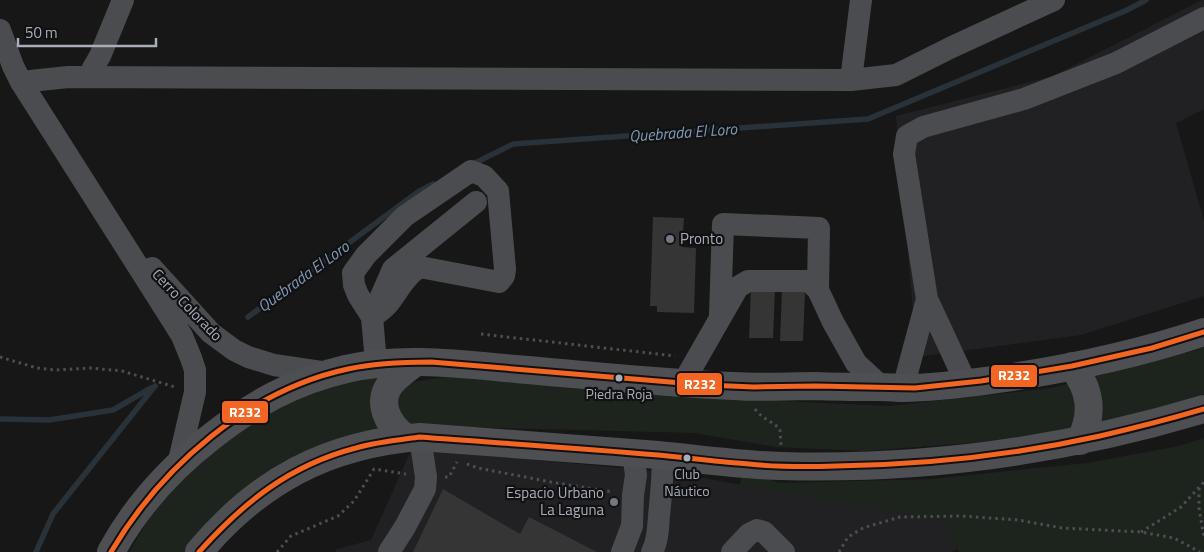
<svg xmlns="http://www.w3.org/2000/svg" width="1204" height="552" font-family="'Titillium Web',sans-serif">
	<rect width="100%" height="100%" fill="#171717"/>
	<path fill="#212123" d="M 1202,0 L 1204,0 L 1204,109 L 1176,123 L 1204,221 L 1204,296 L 1081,335 L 917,357 L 896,116 L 1053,76 Z
		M 412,448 L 675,473 L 942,520 L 958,549 L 951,552 L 335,552 L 337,549 L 371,540 Z"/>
	<path fill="#1d241e" d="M 1204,348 L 1204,394 L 1162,411 L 1008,440 L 864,451 L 775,447 L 695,433 L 461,427 L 412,425 L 402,418 L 397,401 L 398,395 L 409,383 L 430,379 L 458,376 L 717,398 L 889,406 L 1051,388 Z
		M 386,375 L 382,427 L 188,552 L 129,552 L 162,497 L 221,443 L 275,409 L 299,399 L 333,386 L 361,379 Z
		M 1204,438 L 1204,552 L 959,552 L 958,549 L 942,520 L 740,485 L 743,469 L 779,483 L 931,479 L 1087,463 L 1179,446 Z"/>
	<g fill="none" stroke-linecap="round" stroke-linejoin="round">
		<path stroke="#2a3239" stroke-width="5.5" d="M 473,164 L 513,144 L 868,119 L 1125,11 L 1146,0
			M 248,317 L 418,192 L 433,184
			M 0,419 L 49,420 L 113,410 L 151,388
			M 36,552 L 53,514 L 76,485 L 155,386"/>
	</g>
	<path fill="#353536" d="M 653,217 L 684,218 L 682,247 L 696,248 L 694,313 L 657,312 L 657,306 L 650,306 Z
		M 751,288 L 775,289 L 773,338 L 749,338 Z
		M 782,290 L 805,291 L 803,341 L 780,341 Z
		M 443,489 L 520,534 L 529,517 L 597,552 L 413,552 Z"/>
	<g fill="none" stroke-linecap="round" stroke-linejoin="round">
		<path stroke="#4d4e52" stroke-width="3" stroke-dasharray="2.5 4" stroke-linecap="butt" d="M 481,334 L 675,356
			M 0,357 L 37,368 L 56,370 L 90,368 L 122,371 L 175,387
			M 755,409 C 762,419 772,421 780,429 L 781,445
			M 467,464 L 478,468 L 551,482 L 613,492
			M 445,477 L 449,477 L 457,462
			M 1199,488 L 1199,508 L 1204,538
			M 1141,532 L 1181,507 L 1204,482
			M 277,552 L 291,536 L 338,516 L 354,501 L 374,469 L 406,474
			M 839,552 L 848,537 L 863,528 L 900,517 L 961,516 L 1018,520 L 1062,528 L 1141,532 L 1174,538 L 1200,552"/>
		<path stroke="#4b4c50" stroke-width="22" d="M 0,30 L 13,66 L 21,82 L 174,323 L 182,336 L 191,358 L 195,370 L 195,392 L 178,465
			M 90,77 L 93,68 L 100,56 L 123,0
			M 851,80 L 861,0
			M 21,82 L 68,77 L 851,80 L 896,75 L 952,47 L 1054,0
			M 471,171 L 484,176 L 498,191 L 505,269 L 504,276 L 499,282 L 420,267 C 406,274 398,292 388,304 C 384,309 378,313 372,317 L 358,295 L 354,285 L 353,273 L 366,255 L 405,216 Z
			M 152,268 L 211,333 L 234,350 L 248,357 L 274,365 L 328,373
			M 720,315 L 723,224 L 819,228 L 818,290
			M 376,363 L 372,317 L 393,269 L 476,202
			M 683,383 L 738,287 L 748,281 L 809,281 L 818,290 L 833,322 L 856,363 L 882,387
			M 966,383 L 927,299 L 904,154 L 907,136 L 923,127 L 1024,99 L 1116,63 L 1204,18
			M 903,388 L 927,299
			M 389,552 L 405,527 L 425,489 L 426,477 L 420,437
			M 622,552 L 632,526 L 633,495 L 636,475 L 633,453
			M 652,552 C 658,541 658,528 659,516 C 661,496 663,476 663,456
			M 732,552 L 749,534 L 757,530 L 764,532 L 784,552"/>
		<path stroke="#4d4f52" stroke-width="28" d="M 1072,366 C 1091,390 1094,414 1080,441
			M 406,438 C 388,425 375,402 392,382 C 399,374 408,368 416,362
			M 111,552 C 135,508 171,468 211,437 C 253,404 294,381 346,369 C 400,356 461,364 516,369 C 588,375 661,383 733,386 C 761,388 788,386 816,386 C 837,387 859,387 880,387 C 888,387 896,388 904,388 C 933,388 963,384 992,380 C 1063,370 1135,355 1204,332
			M 199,552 C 258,481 328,444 420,437 C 499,443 579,449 658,455 C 699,459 739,465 781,466 C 926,470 1065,451 1204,409"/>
		<g stroke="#111113" stroke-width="9">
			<path id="bus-1" d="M 111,552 C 161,467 249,390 348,369 C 375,363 403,362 431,362 L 706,385 L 754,387 L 816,386 L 915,388 L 981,381 L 1072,366 L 1152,348 L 1204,332
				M 199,552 C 244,502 290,465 356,448 C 377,442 398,440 420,437 C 499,443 579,448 658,455 C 688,458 718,462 749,464 C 778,467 807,467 836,466 C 925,465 1014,455 1100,436 C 1135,428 1170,419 1204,409"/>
		</g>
		<use href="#bus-1" stroke="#f26522" stroke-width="5"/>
	</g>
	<g fill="#757880" stroke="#111113" stroke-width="2">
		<circle cx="670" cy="239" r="5"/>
		<circle cx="614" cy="502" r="5"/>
	</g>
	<g fill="#a8adb8" stroke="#111113" stroke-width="2">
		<circle cx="619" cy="378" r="4.5"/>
		<circle cx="687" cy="458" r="4.5"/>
	</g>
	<g text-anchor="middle" stroke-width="4.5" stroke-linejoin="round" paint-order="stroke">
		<g font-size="14" fill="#a8adb8" stroke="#111113">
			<text x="619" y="399">Piedra Roja</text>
			<text x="687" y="479">Club<tspan x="687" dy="17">Náutico</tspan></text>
		</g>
		<g font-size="15" fill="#a8adb8" stroke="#111113" text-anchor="start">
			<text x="680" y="244">Pronto</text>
			<text x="604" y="498" text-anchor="end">Espacio Urbano<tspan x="604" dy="17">La Laguna</tspan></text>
		</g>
		<g font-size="15" fill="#a8adb8" stroke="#111113">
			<text transform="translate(187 305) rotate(46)" y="5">Cerro Colorado</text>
		</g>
		<g font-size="16" font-style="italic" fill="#7f9bb3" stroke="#111113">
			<text transform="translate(683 132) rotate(-4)" y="6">Quebrada El Loro</text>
			<text transform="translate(303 276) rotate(-36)" y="6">Quebrada El Loro</text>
		</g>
	</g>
	<g stroke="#111113" stroke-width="2">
		<rect x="990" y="364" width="48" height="24" rx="5" fill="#f26522"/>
		<rect x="676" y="372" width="47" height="24" rx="5" fill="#f26522"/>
		<rect x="221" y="400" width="48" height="24" rx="5" fill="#f26522"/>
	</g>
	<g font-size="14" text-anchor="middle" font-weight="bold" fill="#fff">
		<text x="1014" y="380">R232</text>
		<text x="700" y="389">R232</text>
		<text x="245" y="417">R232</text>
	</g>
	<path d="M18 38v8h138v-8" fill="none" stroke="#a8adb8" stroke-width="2.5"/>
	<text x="25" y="38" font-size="15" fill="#a8adb8" stroke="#111113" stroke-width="4" paint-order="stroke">50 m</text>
</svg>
